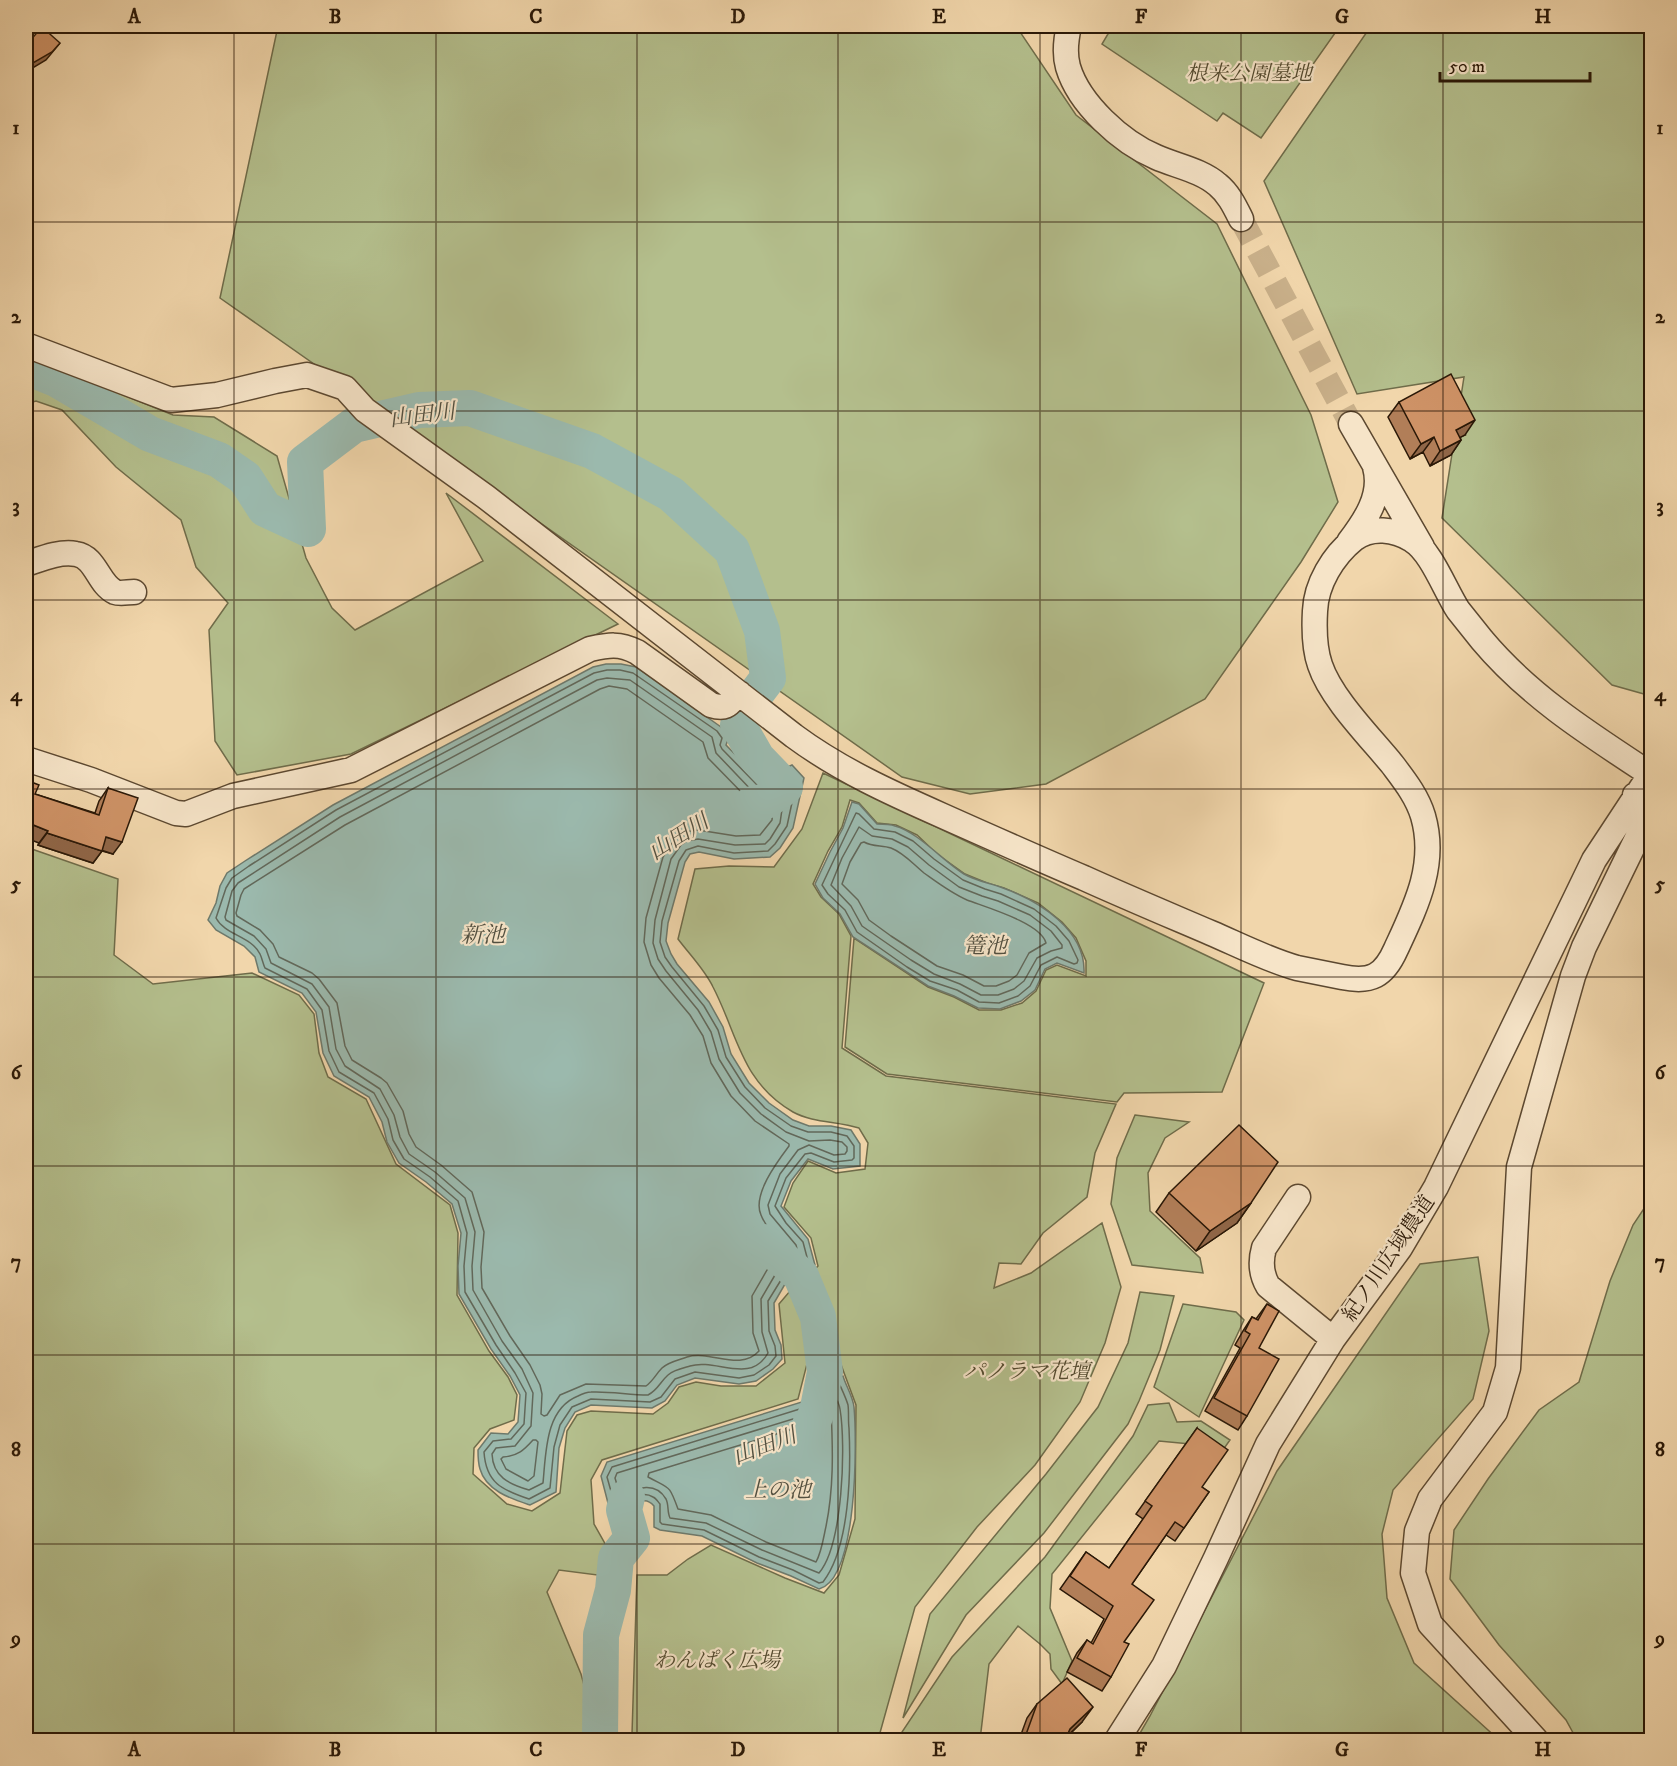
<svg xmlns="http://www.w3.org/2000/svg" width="1677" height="1766" font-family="'IM FELL DW Pica','Noto Serif JP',serif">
	<rect width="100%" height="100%" fill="#f1d6ab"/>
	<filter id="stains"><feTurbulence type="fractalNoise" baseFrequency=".00333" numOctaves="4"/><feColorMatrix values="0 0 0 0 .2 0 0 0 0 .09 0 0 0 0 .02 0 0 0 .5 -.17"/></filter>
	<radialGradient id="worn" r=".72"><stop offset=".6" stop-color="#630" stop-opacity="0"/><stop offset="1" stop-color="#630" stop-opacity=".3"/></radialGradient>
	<path fill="#b4bf8d" stroke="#6f6c4a" stroke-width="1.5" d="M 278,26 L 1016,26 L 1076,115 L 1217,224 L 1311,415 L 1338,502 L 1301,562 L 1205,699 L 1046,784 L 970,794 L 902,777 L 220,298 Z
		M 1095,26 L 1340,26 L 1261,138 L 1223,113 L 1217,121 L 1102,44 L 1108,34 Z
		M 1371,26 L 1651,26 L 1651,696 L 1612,685 L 1442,518 L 1464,377 L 1357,394 L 1264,181 Z
		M 26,358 L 79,377 L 173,415 L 214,417 L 277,456 L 306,558 L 332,608 L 355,630 L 483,561 L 446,493 L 618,624 L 351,754 L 237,775 L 215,741 L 209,630 L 228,603 L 196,567 L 181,520 L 116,467 L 62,410 L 36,401 L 26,404 Z
		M 823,773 L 1264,983 L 1222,1092 L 1124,1093 L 1117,1102 L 887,1074 L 845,1047 L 854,938 L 928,987 L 954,997 L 979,1010 L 1001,1010 L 1022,1003 L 1036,991 L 1046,970 L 1057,965 L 1086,976 L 1086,961 L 1076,938 L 1062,922 L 1038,903 L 1004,888 L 987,883 L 965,874 L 937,854 L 917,835 L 896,825 L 877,823 L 859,803 L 850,800 L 842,827 L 828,851 L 813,884 L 821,897 L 839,914 L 851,936 L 842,1048 L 886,1076 L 1116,1104 L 1095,1153 L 1087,1197 L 1043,1233 L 1021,1264 L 999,1263 L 994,1288 L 1031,1273 L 1102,1223 L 1121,1287 L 1105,1343 L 1080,1402 L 1035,1465 L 977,1527 L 915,1607 L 878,1740 L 641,1740 L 641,1736 L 632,1734 L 637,1575 L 667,1575 L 688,1559 L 711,1545 L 785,1578 L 824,1593 L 839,1575 L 855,1519 L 856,1405 L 808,1276 L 818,1266 L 811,1238 L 784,1207 L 793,1183 L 808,1161 L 836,1173 L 865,1169 L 868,1143 L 859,1128 C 838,1121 813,1123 793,1112 C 741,1082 738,1035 713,987 C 705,970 690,955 678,939 L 695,869 L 729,866 L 774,867 L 802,829 Z
		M 26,847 L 118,879 L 114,955 L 153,984 L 252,973 L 299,995 L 314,1014 L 319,1053 L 328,1077 L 366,1099 L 396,1164 L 450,1205 L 458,1233 L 457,1295 L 489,1351 L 508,1377 L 517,1395 L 514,1420 L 490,1429 L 474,1448 L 473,1474 L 507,1504 L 532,1511 L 560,1493 L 567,1431 L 577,1415 L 591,1411 L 653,1414 L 668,1403 L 679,1387 L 696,1382 L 721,1386 L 756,1386 L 785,1363 L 779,1304 L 790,1291 L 798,1287 L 810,1313 L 807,1364 L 798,1399 L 602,1460 L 591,1480 L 594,1524 L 608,1549 L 605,1576 L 559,1570 L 547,1592 L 581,1674 L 599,1740 L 26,1740 Z
		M 1135,1115 L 1189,1122 L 1165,1138 L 1148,1173 L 1150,1211 L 1200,1258 L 1203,1273 L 1132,1265 L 1111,1204 L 1117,1158 Z
		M 1651,1198 L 1651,1740 L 1577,1740 L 1566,1720 L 1499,1645 L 1450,1579 L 1454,1530 L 1488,1479 L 1539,1410 L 1579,1382 L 1610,1281 L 1633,1225 Z
		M 1478,1257 L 1489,1331 L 1473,1399 L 1393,1490 L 1382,1534 L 1387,1598 L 1414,1663 L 1499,1740 L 1136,1740 L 1150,1716 L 1277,1471 L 1420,1264 Z
		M 1140,1292 L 1174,1296 L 1160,1350 L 1139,1401 L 1128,1424 L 1044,1533 L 966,1615 L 903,1718 L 930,1614 L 1046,1474 L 1098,1407 L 1128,1343 Z
		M 1183,1304 L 1236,1312 L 1244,1320 L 1199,1417 L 1154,1387 Z
		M 1169,1403 L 1177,1422 L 1201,1421 L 1230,1440 L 1218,1457 L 1201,1445 L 1159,1441 L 1052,1574 L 1050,1608 L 1072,1661 L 1062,1684 L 1051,1669 L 1050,1654 L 1040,1644 L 1018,1626 L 989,1664 L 980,1740 L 900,1740 L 902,1732 L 952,1657 L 1045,1557 L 1133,1436 L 1148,1405 Z"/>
	<path fill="#9bb9ad" stroke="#6e796b" stroke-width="1.5" d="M 606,664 L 621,664 L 636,667 L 721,727 L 729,737 L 726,745 L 764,784 L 771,785 L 785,768 L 792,765 L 804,778 L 793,828 L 780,848 L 770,857 L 734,859 L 699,852 L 690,854 L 685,862 L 668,923 L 666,941 L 671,954 L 677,964 L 709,1002 L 723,1027 L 731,1054 L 749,1083 L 769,1103 L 793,1120 L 809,1126 L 831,1126 L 851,1130 L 860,1144 L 860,1166 L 833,1169 L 808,1159 L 791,1181 L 781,1206 L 808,1239 L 815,1265 L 785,1284 L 774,1303 L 775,1330 L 781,1345 L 782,1359 L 773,1369 L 756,1381 L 739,1384 L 695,1378 L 677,1385 L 665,1401 L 652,1408 L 591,1405 L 575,1412 L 565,1428 L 559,1448 L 556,1492 L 530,1505 C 512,1499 486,1491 480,1469 C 478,1463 478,1456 478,1450 L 491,1433 L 508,1434 L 518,1422 L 520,1395 L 510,1376 L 491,1349 L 459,1294 L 458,1266 L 461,1233 L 452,1204 L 426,1182 L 399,1163 L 387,1142 L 382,1122 L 369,1097 L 334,1076 L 323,1053 L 316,1012 L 302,993 L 259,972 L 255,957 L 244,946 L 216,930 L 208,920 L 216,903 L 220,886 L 227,873 L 245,861 L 333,805 L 593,667 Z
		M 852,802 L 859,804 L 877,824 C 883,824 890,824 895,826 C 918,832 943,861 964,874 C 976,881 990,883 1003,888 C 1039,901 1086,930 1084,973 L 1057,963 L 1045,969 L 1035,990 L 1021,1001 L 1000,1009 L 978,1008 L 954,996 L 928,986 L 853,937 L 840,914 L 823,898 L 815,884 L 830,852 L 843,828 Z
		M 843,1376 C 846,1386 853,1397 854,1407 C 857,1441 858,1579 819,1589 L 791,1576 L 757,1563 L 702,1536 L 660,1530 L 654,1527 L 654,1506 C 648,1499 641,1499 634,1506 L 638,1525 L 643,1537 L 635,1544 L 625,1542 L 617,1538 L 601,1476 L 607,1462 L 802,1402 L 811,1379 Z"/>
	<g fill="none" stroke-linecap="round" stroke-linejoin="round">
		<path stroke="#62685a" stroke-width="1.5" d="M 607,670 L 620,670 L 633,673 L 717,731 L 722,738 L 720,745 L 722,749 L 761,789 L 774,790 L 789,773 L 792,774 L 797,779 L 787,826 L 775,844 L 768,851 L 734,853 L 698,846 L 686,850 L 679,861 L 662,921 L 660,942 L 665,957 L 672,967 L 704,1006 L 718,1030 L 726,1057 L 745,1087 L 765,1108 L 791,1126 L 808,1132 L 831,1132 L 847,1136 L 854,1146 L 854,1158 L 852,1160 L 834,1162 L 811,1153 L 805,1154 L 786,1178 L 775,1206 L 786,1223 L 803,1242 L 808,1261 L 781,1280 L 768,1301 L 769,1331 L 775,1346 L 776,1356 L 769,1365 L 754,1375 L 739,1378 L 695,1372 L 675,1379 L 661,1397 L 650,1402 L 591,1399 L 572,1407 L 560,1425 L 554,1447 L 550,1488 L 529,1499 C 502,1490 486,1483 484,1452 L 493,1441 L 511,1439 L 524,1424 L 526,1393 L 515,1373 L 496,1345 L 465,1292 L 464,1266 L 467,1233 L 458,1201 L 430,1177 L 404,1159 L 393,1140 L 388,1119 L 374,1093 L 339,1072 L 329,1051 L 322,1010 L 307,989 L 265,968 C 263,964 262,958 260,954 C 251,936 225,935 216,918 L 226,888 L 232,878 L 249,866 L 336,810 L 594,673 Z
			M 607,678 L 630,680 L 712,737 L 716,753 L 756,795 L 771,798 L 781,794 L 784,796 L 780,823 L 770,839 L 765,844 L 735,845 L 698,839 L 687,841 L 681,845 L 671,859 L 655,920 L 653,943 L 658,959 L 666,971 L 698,1010 L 711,1032 L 719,1059 L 740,1093 L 761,1114 L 786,1132 L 809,1141 L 830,1140 L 842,1142 L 847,1147 L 847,1151 L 845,1154 L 834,1155 L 809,1145 L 798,1150 L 780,1174 L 768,1205 L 770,1214 L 796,1245 L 799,1257 L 775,1275 L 761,1299 L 762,1332 L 768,1353 C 750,1385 716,1358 690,1366 C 683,1368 673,1370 668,1375 C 660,1382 658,1390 648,1395 C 629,1395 610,1391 591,1392 C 587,1392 582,1394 578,1396 C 545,1409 546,1453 543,1483 L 529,1490 C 509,1484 493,1477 492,1454 L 496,1448 L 515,1446 L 531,1426 L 533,1393 L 522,1369 L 502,1341 L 473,1290 L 472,1266 L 475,1232 L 465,1198 L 435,1172 L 409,1154 L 400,1137 L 394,1115 L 380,1089 L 345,1066 L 336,1049 L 329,1007 L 312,984 L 271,963 L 266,949 L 254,936 L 226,920 L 225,917 L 232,891 L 238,883 L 340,817 L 597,680 Z
			M 609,686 L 627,689 L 703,742 L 708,758 L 749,800 C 756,806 766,805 773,809 L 772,820 L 760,835 L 736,836 L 698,830 L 684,832 L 676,837 L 663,857 L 646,918 L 644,942 L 651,965 L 659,978 L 690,1015 L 703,1036 L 711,1063 L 731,1096 L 755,1121 L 789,1144 L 789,1146 C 777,1162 752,1195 761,1215 C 766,1228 778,1239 788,1249 L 789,1254 L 767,1270 L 752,1296 L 753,1333 L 759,1351 C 740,1372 711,1350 687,1357 C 679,1360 668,1362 662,1368 C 656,1374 653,1381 646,1386 L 586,1384 L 560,1395 L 547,1415 L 544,1416 L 541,1414 L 542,1394 L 540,1385 L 530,1365 L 510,1336 L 482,1288 L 481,1267 L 484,1232 L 472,1192 L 441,1165 L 416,1147 L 409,1134 L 403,1111 L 387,1083 L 381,1078 L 352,1060 L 345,1046 L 337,1003 L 319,979 L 312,973 L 279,957 L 273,944 L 260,930 L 237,916 L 236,913 L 241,895 L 244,889 L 345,825 L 600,689 Z
			M 856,813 L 859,814 L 874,829 L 895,832 L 913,841 L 934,859 L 963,880 L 985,889 L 1001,894 L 1034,909 L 1056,926 L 1069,941 L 1078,960 L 1077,963 L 1074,964 L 1057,957 L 1041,965 L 1030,986 L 1018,996 L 999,1003 L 979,1002 L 957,990 L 930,981 L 907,967 L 857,932 L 845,910 L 828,894 L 822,885 Z
			M 859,827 L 872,836 L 892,839 L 908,847 L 929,865 L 959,887 L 982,896 L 998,901 L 1030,915 L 1051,931 L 1062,945 L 1062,948 L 1051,951 L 1037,958 L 1024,981 L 1014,989 L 998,995 L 981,995 L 960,984 L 934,974 L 911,960 L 862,926 L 851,906 L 831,885 L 842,858 Z
			M 864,842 C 873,847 882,845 891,848 C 904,853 913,864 924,873 C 938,883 951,893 967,900 C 985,907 1041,923 1046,943 L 1029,953 L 1017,975 L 1009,981 L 996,986 L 984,986 L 963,975 L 937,966 L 891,936 L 869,920 L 858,900 L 842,884 L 850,862 L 861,843 Z
			M 839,1383 C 842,1390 846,1398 848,1405 C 849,1412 848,1421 849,1428 C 851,1471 850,1547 823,1582 L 819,1583 L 793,1570 L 759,1557 L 704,1530 L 662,1524 L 660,1522 L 660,1504 C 658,1502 656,1498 653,1497 C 645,1492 630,1495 628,1506 C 627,1514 633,1527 635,1535 L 632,1537 L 623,1534 L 607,1477 L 612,1467 L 803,1408 L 807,1405 L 816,1385 Z
			M 822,1391 L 833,1391 C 836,1397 839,1403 840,1409 C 846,1445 843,1545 819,1573 L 762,1550 L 706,1523 L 670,1518 C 667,1512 669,1505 666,1499 C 656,1482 637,1486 624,1497 L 620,1495 L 615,1478 L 617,1473 L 806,1415 L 813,1410 Z
			M 826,1404 L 829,1405 L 831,1409 C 833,1450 834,1491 825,1531 C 823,1541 821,1553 816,1562 L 766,1542 L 711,1515 L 678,1509 C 669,1484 670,1489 648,1477 L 649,1473 L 809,1424 L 819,1417 Z
			M 533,1440 L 536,1440 L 538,1442 L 534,1476 L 528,1481 L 506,1469 L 501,1459 L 503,1457 C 518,1456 524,1450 533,1440 Z"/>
		<path stroke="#9bb9ad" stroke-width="36" d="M 26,367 L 56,379 L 150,434 L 219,460 L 245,478 L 265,509 L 308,529 L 305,462 L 354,425 L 419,410 L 470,408 L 592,451 L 671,494 L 732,550 L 762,631 L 768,678 L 743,711 L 738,725 L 757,758 L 785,787 L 766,801 L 752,804
			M 764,1242 L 801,1276 L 818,1317 L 825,1372 L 818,1408 L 813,1422 L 810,1425
			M 600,1740 L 601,1635 L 613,1590 L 616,1558 L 632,1538 L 624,1510 L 627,1497"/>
		<path stroke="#c9b08a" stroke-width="24" stroke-dasharray="24 12" stroke-linecap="butt" d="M 1241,219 L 1351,424"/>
		<g stroke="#5c4830" stroke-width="27">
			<path id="minor" d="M 1069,26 C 1066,39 1064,53 1068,67 C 1079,104 1121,142 1156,157 C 1176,166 1201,170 1218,185 C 1229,194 1235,207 1241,219
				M 26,345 L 171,400 L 217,395 L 275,381 L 307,375 L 345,388 L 365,410 L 486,497 L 794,736 C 840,770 891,793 943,816 C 990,837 1037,858 1084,878 C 1126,897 1169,915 1211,933 C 1239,945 1268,960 1297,968 C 1312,971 1327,974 1342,977 C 1371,983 1384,976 1396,949 C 1416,906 1437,864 1423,816 C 1417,796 1404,780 1392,764 C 1369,736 1331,698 1320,665 C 1314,648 1314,629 1315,611 C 1316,584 1333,556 1354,539 C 1371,526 1395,529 1412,540 C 1431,551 1445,590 1458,610 C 1466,620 1474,630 1482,640 C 1529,696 1589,734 1650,774
				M 1351,424 L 1422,547
				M 1349,542 C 1365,521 1383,495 1375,467
				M 26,564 C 41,559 59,551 76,554 C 96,557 98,584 115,592 C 120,594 128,592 134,592
				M 26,759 L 91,780 L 176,813 L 186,814 L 233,796 L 351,770 L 590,649 C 609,645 619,643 637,652 L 711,705 C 727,710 729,704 739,693
				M 1298,1197 L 1264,1248 C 1260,1262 1261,1274 1268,1286 L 1333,1339
				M 1117,1740 L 1164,1666 L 1216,1558 L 1268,1444 L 1333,1339 L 1400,1248 L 1436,1187 L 1594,860 L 1652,772
				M 1536,1740 L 1430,1624 L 1413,1573 L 1417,1531 L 1430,1499 L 1495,1412 L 1508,1368 L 1519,1167 L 1573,976 L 1584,947 L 1642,828 C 1649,811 1648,808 1635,795"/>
		</g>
		<use href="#minor" stroke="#f6e4c8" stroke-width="24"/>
	</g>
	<path fill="#b17e58" stroke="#2a1807" stroke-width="1.5" d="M 1399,402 L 1465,435 L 1460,437 L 1461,440 L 1451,455 L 1430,466 L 1423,452 L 1410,459 L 1388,417 Z
		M 108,788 L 113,854 L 102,851 L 93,863 L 38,845 L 39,843 L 35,794 L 95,813 L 99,801 Z
		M 1169,1193 L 1251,1203 L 1237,1223 L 1196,1251 L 1156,1212 Z
		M 1267,1304 L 1247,1416 L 1238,1430 L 1205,1411 L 1240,1348 L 1235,1345 L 1243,1331 L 1252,1317 L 1256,1319 Z
		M 1197,1428 L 1202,1487 L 1209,1492 L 1175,1541 L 1166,1535 L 1132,1584 L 1124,1642 L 1111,1677 L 1102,1691 L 1067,1672 L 1077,1653 L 1087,1640 L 1091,1643 L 1104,1619 L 1060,1589 L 1086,1552 L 1109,1568 L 1143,1519 L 1136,1514 Z
		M 1037,1704 L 1082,1722 L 1067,1737 L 1065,1740 L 1019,1740 L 1027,1718 Z"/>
	<path fill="#906647" stroke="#2a1807" stroke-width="1.5" d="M 60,43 L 46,60 L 26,72 L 26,67 Z
		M 1475,420 L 1465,435 L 1446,445 L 1456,430 Z
		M 1434,437 L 1423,452 L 1410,459 L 1421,444 Z
		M 1461,440 L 1451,455 L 1430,466 L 1440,451 Z
		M 26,822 L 48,831 L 39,843 L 26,838 Z
		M 47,833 L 102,851 L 93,863 L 38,845 Z
		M 106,837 L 122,842 L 113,854 L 98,849 Z
		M 1251,1203 L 1237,1223 L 1196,1251 L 1210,1231 Z
		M 1093,1707 L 1082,1722 L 1063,1740 L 1070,1729 Z"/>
	<path fill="#ce9266" stroke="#2a1807" stroke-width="1.5" d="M 42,27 L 60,43 L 52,52 L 26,67 L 26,41 L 28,43 Z
		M 1451,374 L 1475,420 L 1456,430 L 1461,440 L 1440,451 L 1434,437 L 1421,444 L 1399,402 Z
		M 26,780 L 39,785 L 35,794 L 99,815 L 108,788 L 138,798 L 122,842 L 106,837 L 102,851 L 47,833 L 48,831 L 26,822 Z
		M 1239,1125 L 1278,1162 L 1251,1203 L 1210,1231 L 1169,1193 Z
		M 1267,1304 L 1279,1311 L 1259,1348 L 1279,1359 L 1247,1416 L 1214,1398 L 1250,1334 L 1245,1331 L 1252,1317 L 1258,1320 Z
		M 1197,1428 L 1228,1450 L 1202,1487 L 1209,1492 L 1184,1528 L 1175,1522 L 1132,1584 L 1154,1600 L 1124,1642 L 1129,1644 L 1111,1677 L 1077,1658 L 1087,1640 L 1093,1644 L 1113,1606 L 1070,1576 L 1086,1552 L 1109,1568 L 1152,1506 L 1145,1501 Z
		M 1067,1678 L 1093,1707 L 1070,1729 L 1065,1740 L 1024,1740 L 1037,1704 Z"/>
	<path fill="none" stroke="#2a1807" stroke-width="1.5" stroke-opacity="0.55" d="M 234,26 L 234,1740M 436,26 L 436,1740M 637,26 L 637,1740M 838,26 L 838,1740M 1040,26 L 1040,1740M 1241,26 L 1241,1740M 1443,26 L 1443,1740M 26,222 L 1652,222M 26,411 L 1652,411M 26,600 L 1652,600M 26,789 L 1652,789M 26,977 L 1652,977M 26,1166 L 1652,1166M 26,1355 L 1652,1355M 26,1544 L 1652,1544"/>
	<g text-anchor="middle" stroke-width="4.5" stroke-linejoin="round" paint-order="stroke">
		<g font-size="21" font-style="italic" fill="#534a2f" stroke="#f6e4c8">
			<text x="1249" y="80">根来公園墓地</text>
			<text x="1027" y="1378">パノラマ花壇</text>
			<text x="717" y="1667">わんぱく広場</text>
		</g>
		<g font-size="21" fill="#2a1807" stroke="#f6e4c8">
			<text transform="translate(1388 1258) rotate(-56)" y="7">紀ノ川広域農道</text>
		</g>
		<g font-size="22" font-style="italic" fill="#525041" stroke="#f6e4c8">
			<text transform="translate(422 414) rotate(-7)" y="8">山田川</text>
			<text transform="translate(678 836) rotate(-32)" y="8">山田川</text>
			<text x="483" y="942">新池</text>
			<text x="985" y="953">篭池</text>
			<text transform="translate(764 1445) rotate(-21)" y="8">山田川</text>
			<text x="778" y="1497">上の池</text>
		</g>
	</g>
	<rect width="1677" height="1766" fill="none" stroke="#f1d6ab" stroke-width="66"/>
	<path d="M1440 72v9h150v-9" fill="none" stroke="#2a1807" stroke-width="3"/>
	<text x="1449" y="72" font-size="18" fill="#2a1807" stroke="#f6e4c8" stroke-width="4.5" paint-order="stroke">50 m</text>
	<rect x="33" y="33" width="1611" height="1700" fill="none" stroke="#2a1807" stroke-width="2"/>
	<g font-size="20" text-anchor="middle" font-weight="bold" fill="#2a1807">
		<text x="134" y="23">A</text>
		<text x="335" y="23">B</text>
		<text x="536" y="23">C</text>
		<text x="738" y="23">D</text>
		<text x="939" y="23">E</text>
		<text x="1141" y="23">F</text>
		<text x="1342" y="23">G</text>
		<text x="1543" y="23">H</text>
		<text x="16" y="134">1</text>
		<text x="1660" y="134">1</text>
		<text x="16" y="323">2</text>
		<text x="1660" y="323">2</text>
		<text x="16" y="512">3</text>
		<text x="1660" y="512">3</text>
		<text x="16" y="701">4</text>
		<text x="1660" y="701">4</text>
		<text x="16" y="890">5</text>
		<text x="1660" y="890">5</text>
		<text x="16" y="1079">6</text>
		<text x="1660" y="1079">6</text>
		<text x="16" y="1268">7</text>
		<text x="1660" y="1268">7</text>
		<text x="16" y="1456">8</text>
		<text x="1660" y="1456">8</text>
		<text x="16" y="1645">9</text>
		<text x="1660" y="1645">9</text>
		<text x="134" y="1756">A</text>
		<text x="335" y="1756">B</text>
		<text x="536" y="1756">C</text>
		<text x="738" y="1756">D</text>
		<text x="939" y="1756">E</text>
		<text x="1141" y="1756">F</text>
		<text x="1342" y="1756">G</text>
		<text x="1543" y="1756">H</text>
	</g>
	<rect width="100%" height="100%" filter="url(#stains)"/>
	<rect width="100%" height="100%" fill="url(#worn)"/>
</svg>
